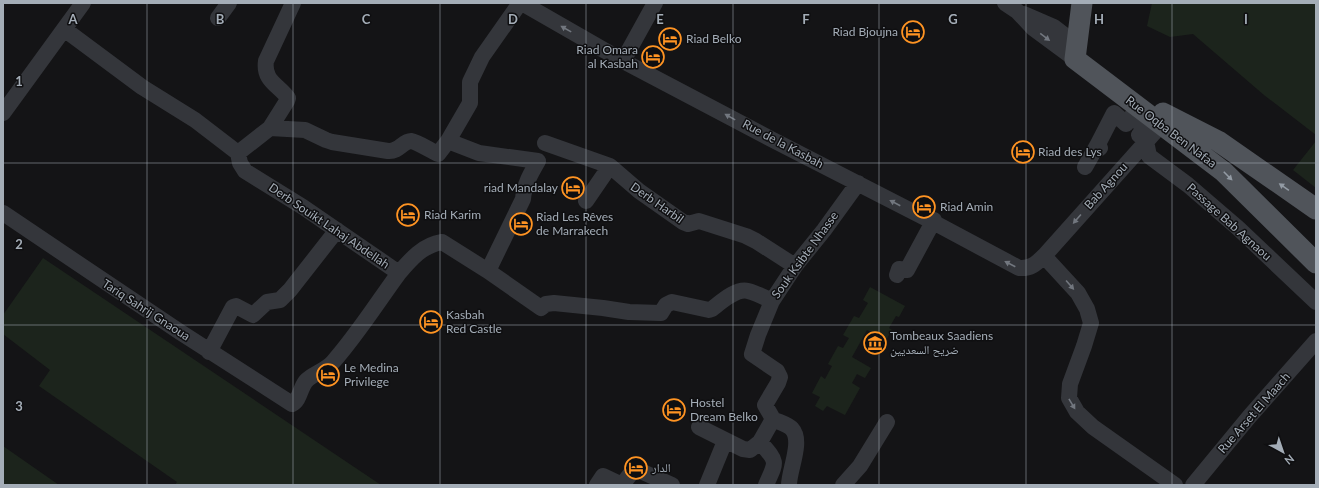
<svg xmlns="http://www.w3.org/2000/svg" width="1319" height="488" font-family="Lato,'Noto Naskh Arabic',sans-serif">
	<rect width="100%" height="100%" fill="#141416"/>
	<path fill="#1c241c" d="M 1152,3 L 1316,3 L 1316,135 L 1264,95 L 1193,34 L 1170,37 L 1147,26 Z
		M 1316,141 L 1316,188 L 1293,170 Z
		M 43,258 L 381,485 L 175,485 L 177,482 L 39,386 L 50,370 L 3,334 L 3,315 Z
		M 870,287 L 905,306 L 899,317 L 896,316 L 889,328 L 892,330 L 886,340 L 867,330 L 852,357 L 871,368 L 865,378 L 857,374 L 852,383 L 860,388 L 845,415 L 827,406 L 823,411 L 815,406 L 820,397 L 812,393 L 821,376 L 825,379 L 832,366 L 828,364 L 838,346 L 843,348 L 849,338 L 843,335 L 854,316 L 859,318 L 868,303 L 863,300 Z
		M 3,446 L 59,485 L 3,485 Z"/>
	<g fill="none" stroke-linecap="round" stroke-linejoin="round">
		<path stroke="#34363b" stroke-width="16" d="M 522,3 L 623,61 L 771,139 L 933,222 L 1019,268 C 1030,269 1036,264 1044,256 L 1162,124 L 1166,115
			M 1005,3 L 1017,11 L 1033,28 L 1075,59
			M 1024,14 L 1054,27 L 1076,44
			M 218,18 L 229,3
			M 64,29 L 142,87 L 195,120 L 238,153
			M 623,61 L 655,3
			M 3,113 L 83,3
			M 270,128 L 287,101 L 288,98 C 279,85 263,81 266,61 L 293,3
			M 448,141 L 479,153 L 538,161 C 531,173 524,185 523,199 L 488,271
			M 545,143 L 610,166 L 586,201
			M 1100,148 L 1098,144 L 1114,113 L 1126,124 L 1131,117 L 1145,127 L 1139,135 L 1146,141 L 1149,156 L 1188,185 L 1238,228 L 1316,302
			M 238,153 L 240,163 L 245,171 L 303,207 L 399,273 C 411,259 423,245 442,242 L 488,271 L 541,308 L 546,304 L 554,303 L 603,308 L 629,312 L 661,313 L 666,305 L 672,302 L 709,310 L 712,309 C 721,302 736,288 748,291 C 756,293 764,297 772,301
			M 238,153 L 270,128 L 305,130 L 326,140 L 332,142 L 388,151 C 399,152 403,141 411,141 C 418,142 431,151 438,154 L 448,141 L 470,103 L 470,82 L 482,57 L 520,3
			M 610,166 L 639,191 L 683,222 L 688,224 L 699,221 L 746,236 L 756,241 L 795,266
			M 1085,167 L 1098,144
			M 3,213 L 180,332 L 292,404 C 300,400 300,388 306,381 C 312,374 325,371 333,362 C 357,335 377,303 399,273
			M 1044,256 L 1078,293 L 1087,309 L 1091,323 L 1084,346 L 1070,384 L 1069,398 L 1077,412 L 1093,427 L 1175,485
			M 897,275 L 899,269 L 907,270 L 934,220
			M 209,352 L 233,307 L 236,306 L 253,315 L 267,302 L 280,300 L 290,290 L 337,230
			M 773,419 C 778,422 788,424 792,429 C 803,441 789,470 789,485
			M 699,427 L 743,449 L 750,450 L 760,442
			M 597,485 L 603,476 L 622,485 L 632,472 L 636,469 L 672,485
			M 707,485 L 725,441
			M 766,485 C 777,460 778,463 760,442 L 773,419 L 765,405 L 778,383 L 780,377 L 777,371 L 752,354 L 758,335 L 772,301 L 795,266 L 824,230 L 858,183
			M 843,485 L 860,466 L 887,422
			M 1193,485 L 1249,417 L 1316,341"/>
		<path stroke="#50545a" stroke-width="21" d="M 1082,3 L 1075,59 L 1224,172 L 1316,263
			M 1163,113 L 1218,141 L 1316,209"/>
	</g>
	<defs><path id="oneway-solid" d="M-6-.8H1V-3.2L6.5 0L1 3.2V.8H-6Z"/></defs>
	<g fill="#72777f">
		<use href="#oneway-solid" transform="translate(566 29) rotate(-151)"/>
		<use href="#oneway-solid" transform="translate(1045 37) rotate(37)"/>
		<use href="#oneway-solid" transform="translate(730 117) rotate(-151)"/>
		<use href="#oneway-solid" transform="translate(895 203) rotate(-152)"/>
		<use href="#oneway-solid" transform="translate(1077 219) rotate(131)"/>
		<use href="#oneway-solid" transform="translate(1010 264) rotate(-153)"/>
		<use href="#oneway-solid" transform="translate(1070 285) rotate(49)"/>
		<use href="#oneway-solid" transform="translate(1072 404) rotate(59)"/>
	</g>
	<g fill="#939ba4">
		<use href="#oneway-solid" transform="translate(1228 176) rotate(45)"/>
		<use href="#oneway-solid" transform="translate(1284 187) rotate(-145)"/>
	</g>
	<path fill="none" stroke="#a4adb7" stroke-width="1" stroke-opacity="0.55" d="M 147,3 L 147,485M 293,3 L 293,485M 440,3 L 440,485M 586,3 L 586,485M 733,3 L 733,485M 879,3 L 879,485M 1026,3 L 1026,485M 1172,3 L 1172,485M 3,163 L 1316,163M 3,325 L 1316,325"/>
	<defs>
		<g id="hotel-ring" transform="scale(1.15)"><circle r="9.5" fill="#0f0f11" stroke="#ff9423" stroke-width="1.5"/><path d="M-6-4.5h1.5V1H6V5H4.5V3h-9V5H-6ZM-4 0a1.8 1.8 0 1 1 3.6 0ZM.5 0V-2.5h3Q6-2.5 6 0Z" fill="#ff9423"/></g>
		<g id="museum-ring" transform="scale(1.15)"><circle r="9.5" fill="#0f0f11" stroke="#ff9423" stroke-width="1.5"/><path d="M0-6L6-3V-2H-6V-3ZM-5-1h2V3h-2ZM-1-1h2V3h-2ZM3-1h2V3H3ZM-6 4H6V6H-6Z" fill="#ff9423"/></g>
	</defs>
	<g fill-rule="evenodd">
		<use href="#hotel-ring" x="913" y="32"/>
		<use href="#hotel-ring" x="670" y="39"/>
		<use href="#hotel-ring" x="653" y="57"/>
		<use href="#hotel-ring" x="1023" y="152"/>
		<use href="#hotel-ring" x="573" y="188"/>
		<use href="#hotel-ring" x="924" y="207"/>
		<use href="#hotel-ring" x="408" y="215"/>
		<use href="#hotel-ring" x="521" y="224"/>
		<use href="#hotel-ring" x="431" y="322"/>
		<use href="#museum-ring" x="875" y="343"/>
		<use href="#hotel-ring" x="328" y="375"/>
		<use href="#hotel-ring" x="674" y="410"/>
		<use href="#hotel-ring" x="636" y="468"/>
	</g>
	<g text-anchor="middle" stroke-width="3" stroke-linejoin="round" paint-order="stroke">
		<g font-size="12" fill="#a4adb7" stroke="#0f0f11" text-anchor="start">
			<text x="898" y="36" text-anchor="end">Riad Bjoujna</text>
			<text x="686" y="43">Riad Belko</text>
			<text x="638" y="54" text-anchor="end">Riad Omara<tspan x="638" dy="14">al Kasbah</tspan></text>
			<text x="1038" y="156">Riad des Lys</text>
			<text x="558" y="192" text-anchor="end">riad Mandalay</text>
			<text x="940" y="211">Riad Amin</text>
			<text x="424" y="219">Riad Karim</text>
			<text x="536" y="221">Riad Les Rêves<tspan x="536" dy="14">de Marrakech</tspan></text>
			<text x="446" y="319">Kasbah<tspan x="446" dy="14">Red Castle</tspan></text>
			<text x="890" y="340">Tombeaux Saadiens<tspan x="890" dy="14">ضريح السعديين</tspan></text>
			<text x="344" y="372">Le Medina<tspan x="344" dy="14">Privilege</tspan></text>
			<text x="690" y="407">Hostel<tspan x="690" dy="14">Dream Belko</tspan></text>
			<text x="652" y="472">الدار</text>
		</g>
		<g font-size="12" fill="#a4adb7" stroke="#0f0f11">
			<text transform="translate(1171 132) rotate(37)" y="4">Rue Oqba Ben Nafaa</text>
			<text transform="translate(783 144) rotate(28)" y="4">Rue de la Kasbah</text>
			<text transform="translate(1106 186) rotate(-48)" y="4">Bab Agnou</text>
			<text transform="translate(657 203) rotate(35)" y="4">Derb Harbil</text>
			<text transform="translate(1229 222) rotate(42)" y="4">Passage Bab Agnaou</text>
			<text transform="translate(329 226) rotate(34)" y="4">Derb Souikt Lahaj Abdellah</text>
			<text transform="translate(805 255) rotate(-54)" y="4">Souk Ksibte Nhasse</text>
			<text transform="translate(146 310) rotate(33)" y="4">Tariq Sahrij Gnaoua</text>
			<text transform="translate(1254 413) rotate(-49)" y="4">Rue Arset El Maach</text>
		</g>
	</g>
	<g font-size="13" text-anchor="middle" font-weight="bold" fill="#a4adb7" stroke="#0f0f11" stroke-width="3" stroke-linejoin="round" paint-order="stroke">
		<text x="73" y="24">A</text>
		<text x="220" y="24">B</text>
		<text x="366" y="24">C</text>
		<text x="513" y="24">D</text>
		<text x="660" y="24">E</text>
		<text x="806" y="24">F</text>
		<text x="953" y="24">G</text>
		<text x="1099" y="24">H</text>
		<text x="1246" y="24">I</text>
		<text x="19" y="86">1</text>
		<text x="19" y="249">2</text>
		<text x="19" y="411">3</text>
	</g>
	<rect width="1319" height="488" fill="none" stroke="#a4adb7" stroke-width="8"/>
	<g transform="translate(1283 452) rotate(140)" stroke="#0f0f11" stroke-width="3" paint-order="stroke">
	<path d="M0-3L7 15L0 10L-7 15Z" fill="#a4adb7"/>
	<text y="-6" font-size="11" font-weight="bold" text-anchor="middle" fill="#a4adb7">N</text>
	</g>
</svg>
